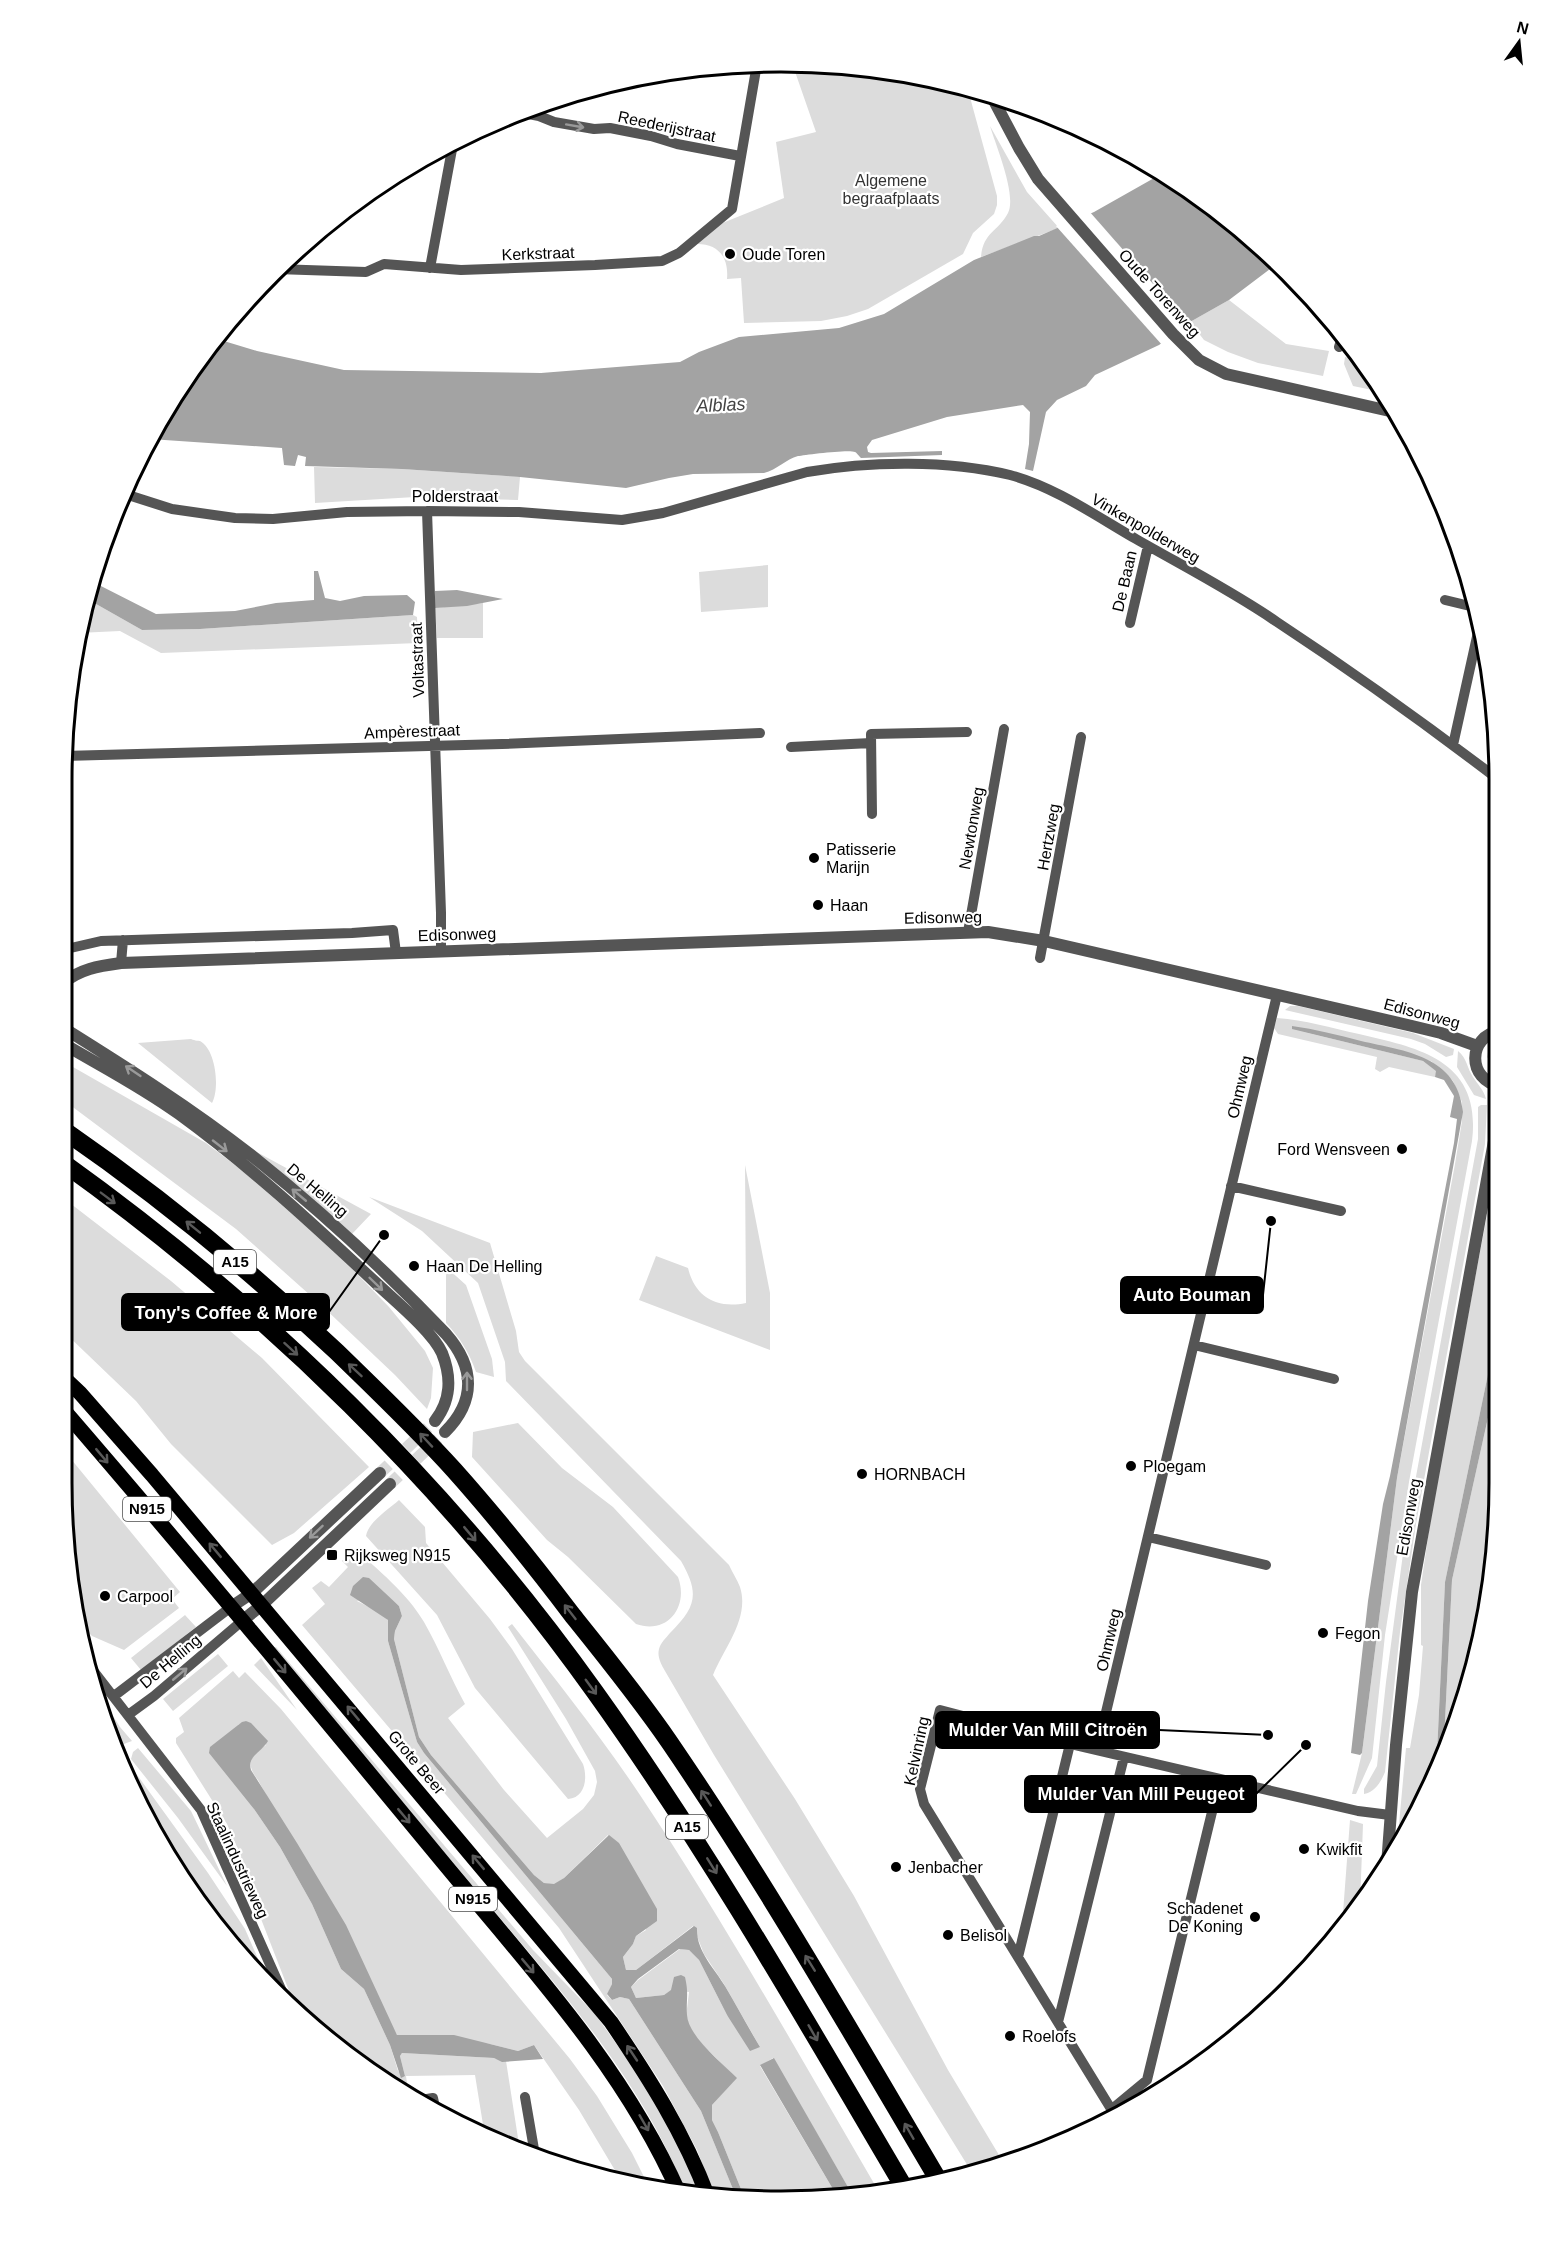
<svg xmlns="http://www.w3.org/2000/svg" width="1561" height="2263" font-family="Helvetica,sans-serif">
	<rect width="100%" height="100%" fill="#fff"/>
	<path fill="#dcdcdc" d="M 792,63 L 921,75 L 968,90 L 997,196 L 997,205 L 994,214 L 973,233 L 963,254 L 868,309 L 847,316 L 821,321 L 744,323 L 741,278 L 727,279 C 729,256 717,243 695,244 L 720,224 L 784,198 L 776,142 L 816,132 Z
		M 990,126 L 1027,192 L 1059,228 L 981,257 C 983,232 998,232 1008,213 C 1017,195 996,146 990,126 Z
		M 1229,300 L 1286,344 L 1329,351 L 1323,376 L 1258,363 L 1228,352 L 1204,340 L 1190,322 Z
		M 1345,357 L 1362,361 L 1382,392 L 1353,386 L 1344,364 Z
		M 314,467 L 402,469 L 520,477 L 518,500 L 415,497 L 315,503 Z
		M 768,565 L 768,607 L 701,612 L 699,572 Z
		M 89,600 L 142,630 L 200,629 L 413,615 L 417,617 L 418,643 L 161,653 L 120,631 L 78,633 Z
		M 483,603 L 483,638 L 437,638 L 435,608 Z
		M 1290,1006 L 1298,1006 L 1413,1033 L 1454,1049 L 1453,1055 L 1446,1057 L 1425,1044 L 1411,1039 L 1285,1010 Z
		M 1277,1018 C 1305,1020 1331,1028 1359,1034 C 1419,1048 1482,1060 1472,1141 L 1409,1482 L 1385,1635 L 1372,1758 L 1356,1794 L 1352,1794 L 1362,1753 L 1397,1478 L 1455,1164 L 1462,1121 L 1462,1102 L 1453,1081 L 1431,1061 L 1292,1029 L 1415,1059 L 1423,1061 L 1437,1071 L 1435,1077 L 1389,1067 L 1380,1072 L 1375,1069 L 1377,1057 L 1278,1034 L 1274,1028 Z
		M 191,1039 C 192,1040 199,1041 200,1041 C 216,1049 220,1089 212,1103 L 138,1043 Z
		M 1495,1046 L 1499,1047 L 1499,1072 L 1494,1069 L 1487,1057 L 1489,1047 Z
		M 1458,1051 C 1467,1058 1467,1068 1473,1077 C 1478,1085 1484,1090 1486,1099 L 1474,1095 L 1457,1067 Z
		M 62,1063 L 73,1067 L 206,1143 L 239,1168 L 334,1250 L 389,1307 L 425,1351 L 433,1368 L 431,1398 L 427,1409 L 395,1375 L 320,1304 L 236,1229 L 62,1099 Z
		M 1481,1105 L 1487,1105 L 1485,1144 L 1416,1524 L 1400,1632 L 1385,1772 C 1381,1782 1375,1792 1364,1794 L 1364,1789 L 1377,1766 L 1386,1682 L 1406,1531 L 1478,1139 L 1478,1107 Z
		M 244,1145 L 371,1214 L 352,1234 Z
		M 1499,1152 L 1499,1321 L 1445,1582 L 1436,1775 L 1397,1846 L 1406,1748 L 1410,1748 L 1419,1695 L 1423,1646 L 1421,1645 L 1421,1585 L 1435,1490 Z
		M 745,1165 L 770,1293 L 770,1350 L 639,1300 L 656,1256 L 688,1268 C 695,1297 716,1309 746,1303 Z
		M 62,1197 L 171,1281 L 262,1358 L 369,1467 L 294,1533 L 272,1545 L 171,1444 L 136,1401 L 62,1330 Z
		M 369,1197 L 490,1243 L 516,1331 L 519,1352 L 525,1361 L 729,1565 C 732,1572 737,1579 740,1587 C 750,1618 724,1648 713,1675 L 795,1799 L 854,1896 L 948,2070 L 1002,2160 L 971,2171 L 714,1755 L 665,1671 C 661,1664 657,1657 659,1649 C 661,1642 666,1638 670,1633 C 696,1607 700,1594 681,1561 L 506,1381 L 505,1362 L 478,1283 L 422,1231 Z
		M 446,1267 L 466,1285 L 492,1359 L 494,1377 L 476,1372 C 469,1352 460,1338 446,1323 Z
		M 1499,1368 L 1499,1483 L 1486,1623 L 1443,1761 L 1452,1580 Z
		M 518,1423 L 562,1468 L 613,1507 L 678,1577 C 689,1606 668,1635 636,1624 L 568,1557 L 547,1540 L 472,1457 L 473,1432 Z
		M 62,1448 L 180,1592 L 172,1599 L 179,1608 L 124,1650 L 92,1636 L 80,1624 L 62,1483 Z
		M 399,1500 L 425,1527 L 426,1543 L 490,1619 L 512,1649 L 583,1764 C 588,1778 585,1798 568,1799 L 475,1688 L 437,1615 L 366,1536 C 368,1522 389,1509 399,1500 Z
		M 354,1548 C 378,1570 407,1593 424,1622 C 439,1648 450,1677 465,1704 L 448,1718 L 504,1790 L 547,1838 L 583,1809 L 594,1795 L 597,1782 L 595,1771 L 566,1719 L 508,1627 L 512,1624 C 556,1680 600,1735 640,1795 C 725,1923 801,2058 879,2192 L 852,2194 L 773,2058 L 760,2066 L 837,2196 L 781,2201 L 745,2199 L 718,2132 L 712,2120 L 712,2105 L 736,2078 L 693,2035 L 686,2017 L 689,1992 L 672,1990 L 664,1995 L 636,1998 L 631,1987 L 638,1980 L 680,1949 L 689,1950 L 699,1960 L 727,2015 L 760,2047 L 724,1984 L 704,1954 L 693,1926 L 636,1970 L 626,1970 L 623,1957 L 633,1944 L 636,1936 L 646,1930 L 608,1835 L 564,1878 L 554,1885 L 544,1883 L 534,1875 L 431,1755 L 419,1737 L 394,1639 L 395,1631 L 402,1616 L 399,1606 L 384,1593 L 357,1601 L 381,1613 L 388,1620 L 388,1641 L 417,1742 L 424,1753 L 612,1979 L 612,1984 L 607,1995 L 612,2000 L 620,1997 L 629,1999 L 701,2111 L 737,2199 L 715,2197 L 697,2150 L 663,2086 L 559,1928 L 302,1625 L 325,1604 L 312,1588 L 321,1581 L 329,1587 L 348,1567 L 342,1561 Z
		M 185,1615 L 196,1627 L 141,1670 L 131,1658 Z
		M 276,1647 L 533,1950 L 595,2014 L 640,2077 L 680,2146 L 702,2196 L 687,2195 C 643,2082 561,1990 483,1898 C 413,1815 343,1732 272,1649 Z
		M 218,1654 L 228,1666 L 173,1711 L 163,1699 Z
		M 261,1658 L 297,1710 L 254,1665 Z
		M 233,1671 L 239,1678 L 245,1672 L 281,1709 L 570,2059 L 597,2096 L 632,2153 L 648,2185 L 619,2177 L 579,2110 L 534,2045 L 518,2051 L 490,2044 L 397,2035 L 258,1780 C 245,1763 250,1757 266,1745 L 246,1721 L 238,1725 L 254,1809 L 280,1847 L 312,1904 L 341,1969 L 364,1989 L 390,2045 L 398,2071 L 405,2076 L 400,2056 L 402,2053 L 494,2058 L 506,2061 L 520,2151 L 505,2147 L 485,2137 L 475,2075 L 406,2076 L 407,2083 L 402,2092 L 307,2023 L 298,2014 L 256,1906 L 240,1854 L 227,1824 L 176,1743 L 176,1738 L 184,1732 L 179,1718 Z
		M 94,1686 L 120,1727 L 132,1741 L 121,1745 L 104,1722 L 92,1687 Z
		M 109,1736 L 208,1873 L 245,1929 L 266,1977 L 182,1882 L 116,1758 Z
		M 138,1748 L 191,1811 L 227,1886 L 178,1818 L 131,1759 L 133,1752 Z
		M 1350,1820 L 1363,1824 L 1360,1905 L 1342,1926 Z"/>
	<path fill="#a3a3a3" d="M 1163,173 L 1180,183 L 1278,263 L 1229,300 L 1190,322 L 1159,345 L 1095,375 L 1086,386 L 1057,400 L 1046,412 L 1033,471 L 1025,469 L 1029,444 L 1030,412 L 1023,405 L 947,417 L 872,440 L 867,447 L 868,452 L 871,453 L 942,451 L 942,455 L 861,458 C 860,457 856,452 855,452 C 849,449 805,455 798,456 C 786,459 777,470 764,473 L 693,474 L 669,478 L 626,488 L 520,477 L 402,469 L 305,466 L 306,457 L 298,455 L 295,466 L 284,465 L 282,448 L 150,439 L 214,338 L 257,351 L 344,370 L 541,373 L 680,362 L 699,352 L 739,337 L 839,328 L 884,314 L 974,260 L 1034,236 L 1039,236 L 1094,212 Z
		M 314,571 L 318,571 L 325,598 L 340,601 L 364,596 L 407,595 L 415,602 L 413,615 L 200,629 L 142,630 L 89,600 L 95,583 L 156,614 L 235,611 L 276,603 L 314,600 Z
		M 457,590 L 503,599 L 467,606 L 435,608 L 435,591 Z
		M 1292,1026 C 1315,1029 1338,1035 1361,1041 C 1405,1051 1458,1056 1463,1112 L 1397,1478 L 1362,1753 L 1360,1755 L 1351,1753 L 1368,1601 L 1383,1504 L 1390,1476 L 1454,1143 L 1457,1119 L 1450,1117 L 1454,1096 L 1444,1080 L 1435,1077 L 1436,1071 L 1423,1061 L 1292,1029 Z
		M 1499,1321 L 1499,1368 L 1452,1580 L 1443,1761 L 1436,1775 L 1445,1582 Z
		M 363,1577 L 369,1578 L 399,1606 L 402,1616 L 395,1631 L 394,1639 L 419,1737 L 431,1755 L 534,1875 L 544,1883 L 554,1884 L 564,1878 L 609,1835 L 619,1843 L 657,1909 L 657,1921 L 636,1936 L 633,1944 L 623,1957 L 626,1970 L 636,1970 L 694,1926 L 697,1928 C 696,1951 714,1968 725,1986 C 737,2006 748,2027 760,2047 L 750,2051 L 727,2015 L 699,1960 L 689,1950 L 679,1949 L 638,1979 L 631,1987 L 636,1998 L 664,1995 L 671,1990 L 674,1977 L 681,1975 L 685,1977 C 689,1994 686,2000 687,2015 C 688,2036 722,2063 737,2078 L 712,2105 L 712,2120 L 718,2132 L 745,2199 L 737,2199 L 701,2111 L 629,1999 L 620,1997 L 612,2000 L 607,1994 L 612,1984 L 612,1979 L 424,1753 L 417,1742 L 388,1641 L 388,1620 L 350,1595 L 353,1586 Z
		M 246,1721 L 251,1723 L 268,1741 C 262,1752 247,1756 251,1770 L 297,1843 L 346,1925 L 397,2035 L 454,2035 L 518,2051 L 534,2045 L 543,2059 L 502,2062 L 494,2058 L 402,2053 L 400,2056 L 405,2076 L 401,2078 L 390,2045 L 364,1989 L 341,1969 L 312,1904 L 280,1847 L 254,1809 L 209,1753 L 210,1747 L 242,1722 Z
		M 774,2058 L 852,2194 L 837,2196 L 760,2065 Z"/>
	<path fill="#fff" d="M 1089,211 L 1190,326 L 1163,346 L 1056,226 Z"/>
	<g fill="none" stroke-linecap="round" stroke-linejoin="round">
		<path stroke="#d9d9d9" stroke-width="12" stroke-dasharray="12 6" stroke-linecap="butt" d="M 380,1473 L 435,1421
			M 390,1484 L 445,1432"/>
		<path stroke="#555" stroke-width="10" d="M 518,112 L 539,116 L 554,122 L 594,129 L 610,128 L 651,136 L 677,144 L 740,156
			M 430,268 L 453,144
			M 276,269 L 366,272 L 384,264 L 461,270 L 595,265 L 662,261 L 679,253 L 732,209 L 757,64
			M 1339,347 L 1343,334
			M 125,494 L 172,509 L 235,518 L 273,519 L 347,512 L 427,511 L 519,512 L 622,520 L 663,513 L 807,472 C 870,461 948,460 1010,475 C 1055,487 1096,516 1136,539 C 1183,566 1232,591 1277,622 C 1353,672 1427,725 1499,780
			M 427,511 L 441,913 L 441,952
			M 1445,600 L 1474,607
			M 1130,623 L 1148,546
			M 1453,745 L 1480,623
			M 791,747 L 871,743
			M 64,756 L 502,744 L 760,733
			M 872,814 L 871,734 L 967,732
			M 968,932 L 1004,729
			M 62,950 L 101,941 L 352,933 L 393,930 L 396,953
			M 1040,958 L 1081,737
			M 121,963 L 123,940
			M 1231,1186 L 1341,1211
			M 1194,1345 L 1334,1379
			M 1148,1537 L 1266,1565
			M 85,1660 L 201,1810 L 285,1998
			M 114,1696 L 231,1607
			M 128,1715 L 154,1696 L 242,1621
			M 1097,1750 L 1277,995
			M 1018,1957 L 1070,1744
			M 1058,2022 L 1124,1757
			M 525,2097 L 535,2155
			M 415,2101 L 433,2098 L 436,2112
			M 1112,2109 L 1147,2080 L 1220,1779
			M 1116,2117 L 924,1804 L 920,1789 L 940,1710 L 1070,1744 L 1358,1811 L 1390,1815"/>
		<path stroke="#555" stroke-width="12" d="M 992,97 L 1019,148 L 1038,179 L 1173,334 L 1199,360 L 1226,374 L 1394,412
			M 62,984 C 79,969 99,966 121,963 L 988,932 L 1044,941 L 1412,1026 L 1441,1033 L 1477,1046
			M 62,1027 C 126,1067 191,1108 251,1155 C 320,1210 385,1270 446,1334 C 475,1367 476,1401 445,1432
			M 1497,1031 L 1495,1002 L 1500,971
			M 1500,1031 C 1467,1036 1467,1080 1500,1086
			M 62,1043 C 101,1066 142,1087 179,1114 C 249,1165 313,1224 376,1283 C 395,1301 432,1331 442,1353 C 452,1378 451,1400 435,1421
			M 231,1607 L 252,1593 L 380,1473
			M 242,1621 L 262,1605 L 390,1484
			M 1387,1865 L 1396,1745 L 1412,1592 L 1500,1108"/>
		<path stroke="#000" stroke-width="15" d="M 62,1376 L 80,1393 L 152,1475 L 611,2022 C 649,2078 684,2133 708,2197
			M 62,1408 C 189,1555 313,1705 437,1855 C 525,1962 623,2065 679,2193"/>
		<path stroke="#000" stroke-width="18" d="M 62,1129 C 159,1196 251,1271 337,1352 C 377,1391 417,1429 454,1470 C 496,1517 535,1566 573,1616 C 606,1657 640,1699 670,1743 C 767,1885 852,2034 939,2181
			M 62,1162 C 266,1308 449,1487 595,1692 C 709,1851 806,2021 905,2189"/>
	</g>
	<defs><path id="oneway-shaft" d="M-6 0H5M1.5-3L5.5 0L1.5 3" fill="none" stroke-width="1.6" stroke-linecap="round" stroke-linejoin="round" transform="scale(1.5)"/></defs>
	<g stroke="#999">
		<use href="#oneway-shaft" transform="translate(575 126) rotate(10)"/>
		<use href="#oneway-shaft" transform="translate(133 1071) rotate(-146)"/>
		<use href="#oneway-shaft" transform="translate(220 1146) rotate(38)"/>
		<use href="#oneway-shaft" transform="translate(299 1195) rotate(-140)"/>
		<use href="#oneway-shaft" transform="translate(376 1284) rotate(44)"/>
		<use href="#oneway-shaft" transform="translate(467 1381) rotate(-90)"/>
		<use href="#oneway-shaft" transform="translate(316 1532) rotate(137)"/>
		<use href="#oneway-shaft" transform="translate(180 1674) rotate(-40)"/>
	</g>
	<g stroke="#595959">
		<use href="#oneway-shaft" transform="translate(108 1198) rotate(37)"/>
		<use href="#oneway-shaft" transform="translate(193 1227) rotate(-141)"/>
		<use href="#oneway-shaft" transform="translate(291 1349) rotate(42)"/>
		<use href="#oneway-shaft" transform="translate(355 1370) rotate(-137)"/>
		<use href="#oneway-shaft" transform="translate(426 1440) rotate(-133)"/>
		<use href="#oneway-shaft" transform="translate(102 1456) rotate(50)"/>
		<use href="#oneway-shaft" transform="translate(470 1534) rotate(50)"/>
		<use href="#oneway-shaft" transform="translate(215 1550) rotate(-130)"/>
		<use href="#oneway-shaft" transform="translate(570 1612) rotate(-128)"/>
		<use href="#oneway-shaft" transform="translate(280 1666) rotate(50)"/>
		<use href="#oneway-shaft" transform="translate(591 1687) rotate(54)"/>
		<use href="#oneway-shaft" transform="translate(353 1713) rotate(-130)"/>
		<use href="#oneway-shaft" transform="translate(706 1798) rotate(-123)"/>
		<use href="#oneway-shaft" transform="translate(404 1816) rotate(50)"/>
		<use href="#oneway-shaft" transform="translate(478 1862) rotate(-130)"/>
		<use href="#oneway-shaft" transform="translate(712 1866) rotate(58)"/>
		<use href="#oneway-shaft" transform="translate(810 1963) rotate(-122)"/>
		<use href="#oneway-shaft" transform="translate(528 1966) rotate(50)"/>
		<use href="#oneway-shaft" transform="translate(813 2033) rotate(60)"/>
		<use href="#oneway-shaft" transform="translate(632 2053) rotate(-124)"/>
		<use href="#oneway-shaft" transform="translate(644 2123) rotate(60)"/>
		<use href="#oneway-shaft" transform="translate(909 2131) rotate(-120)"/>
	</g>
	<g fill="#000" stroke="#fff" stroke-width="2">
		<circle cx="730" cy="254" r="6"/>
		<circle cx="814" cy="858" r="6"/>
		<circle cx="818" cy="905" r="6"/>
		<circle cx="1402" cy="1149" r="6"/>
		<circle cx="414" cy="1266" r="6"/>
		<circle cx="1131" cy="1466" r="6"/>
		<circle cx="862" cy="1474" r="6"/>
		<rect x="326" y="1549" width="12" height="12" rx="3"/>
		<circle cx="105" cy="1596" r="6"/>
		<circle cx="1323" cy="1633" r="6"/>
		<circle cx="1304" cy="1849" r="6"/>
		<circle cx="896" cy="1867" r="6"/>
		<circle cx="1255" cy="1917" r="6"/>
		<circle cx="948" cy="1935" r="6"/>
		<circle cx="1010" cy="2036" r="6"/>
	</g>
	<g text-anchor="middle" stroke-width="4.5" stroke-linejoin="round" paint-order="stroke">
		<g fill="#fff" stroke="#4c4c4c" stroke-width="1.5">
			<rect x="214" y="1250" width="42" height="24" rx="4.5"/>
			<rect x="123" y="1497" width="48" height="24" rx="4.5"/>
			<rect x="666" y="1815" width="42" height="24" rx="4.5"/>
			<rect x="449" y="1887" width="48" height="24" rx="4.5"/>
		</g>
		<g font-size="15" font-weight="bold" fill="#000">
			<text x="235" y="1267">A15</text>
			<text x="147" y="1514">N915</text>
			<text x="687" y="1832">A15</text>
			<text x="473" y="1904">N915</text>
		</g>
		<g font-size="16" fill="#000" stroke="#fff">
			<text transform="translate(667 126) rotate(12)" y="6">Reederijstraat</text>
			<text transform="translate(538 253) rotate(-2)" y="6">Kerkstraat</text>
			<text transform="translate(1160 293) rotate(48)" y="6">Oude Torenweg</text>
			<text x="455" y="502">Polderstraat</text>
			<text transform="translate(1146 528) rotate(30)" y="6">Vinkenpolderweg</text>
			<text transform="translate(1124 581) rotate(-77)" y="6">De Baan</text>
			<text transform="translate(417 660) rotate(-92)" y="6">Voltastraat</text>
			<text transform="translate(412 731) rotate(-2)" y="6">Ampèrestraat</text>
			<text transform="translate(971 828) rotate(-80)" y="6">Newtonweg</text>
			<text transform="translate(1048 837) rotate(-80)" y="6">Hertzweg</text>
			<text transform="translate(943 917) rotate(-1)" y="6">Edisonweg</text>
			<text transform="translate(457 934) rotate(-2)" y="6">Edisonweg</text>
			<text transform="translate(1422 1013) rotate(15)" y="6">Edisonweg</text>
			<text transform="translate(1239 1087) rotate(-77)" y="6">Ohmweg</text>
			<text transform="translate(318 1190) rotate(40)" y="6">De Helling</text>
			<text transform="translate(1408 1517) rotate(-80)" y="6">Edisonweg</text>
			<text transform="translate(1108 1640) rotate(-77)" y="6">Ohmweg</text>
			<text transform="translate(170 1661) rotate(-40)" y="6">De Helling</text>
			<text transform="translate(916 1751) rotate(-78)" y="6">Kelvinring</text>
			<text transform="translate(417 1762) rotate(50)" y="6">Grote Beer</text>
			<text transform="translate(238 1860) rotate(65)" y="6">Staalindustrieweg</text>
		</g>
		<g font-size="16" fill="#333" stroke="#fff">
			<text x="891" y="186">Algemene<tspan x="891" dy="18">begraafplaats</tspan></text>
		</g>
		<g font-size="16" fill="#000" stroke="#fff" text-anchor="start">
			<text x="742" y="260">Oude Toren</text>
			<text x="826" y="855">Patisserie<tspan x="826" dy="18">Marijn</tspan></text>
			<text x="830" y="911">Haan</text>
			<text x="1390" y="1155" text-anchor="end">Ford Wensveen</text>
			<text x="426" y="1272">Haan De Helling</text>
			<text x="1143" y="1472">Ploegam</text>
			<text x="874" y="1480">HORNBACH</text>
			<text x="344" y="1561">Rijksweg N915</text>
			<text x="117" y="1602">Carpool</text>
			<text x="1335" y="1639">Fegon</text>
			<text x="1316" y="1855">Kwikfit</text>
			<text x="908" y="1873">Jenbacher</text>
			<text x="1243" y="1914" text-anchor="end">Schadenet<tspan x="1243" dy="18">De Koning</tspan></text>
			<text x="960" y="1941">Belisol</text>
			<text x="1022" y="2042">Roelofs</text>
		</g>
		<g font-size="18" font-style="italic" fill="#444" stroke="#fff">
			<text transform="translate(721 405) rotate(-3)" y="6">Alblas</text>
		</g>
	</g>
	<path d="M0 0H1561V2263H0ZM780 72H781A708 708 0 0 1 1489 780V1483A708 708 0 0 1 781 2191H780A708 708 0 0 1 72 1483V780A708 708 0 0 1 780 72Z" fill="#fff" fill-rule="evenodd"/>
	<path fill="none" stroke="#000" stroke-width="3" d="M780 72H781A708 708 0 0 1 1489 780V1483A708 708 0 0 1 781 2191H780A708 708 0 0 1 72 1483V780A708 708 0 0 1 780 72Z"/>
	<path fill="none" stroke="#000" stroke-width="2" d="M1271 1221L1263 1295M384 1235L329 1312M1268 1735L1159 1730M1306 1745L1256 1794"/>
	<g fill="#000" stroke="#fff" stroke-width="2">
		<circle cx="1271" cy="1221" r="6"/>
		<circle cx="384" cy="1235" r="6"/>
		<circle cx="1268" cy="1735" r="6"/>
		<circle cx="1306" cy="1745" r="6"/>
	</g>
	<g fill="#000" stroke="#000" stroke-width="2">
		<rect x="1121" y="1277" width="142" height="36" rx="6"/>
		<rect x="122" y="1294" width="207" height="36" rx="6"/>
		<rect x="936" y="1712" width="223" height="36" rx="6"/>
		<rect x="1025" y="1776" width="231" height="36" rx="6"/>
	</g>
	<g font-size="18" text-anchor="middle" font-weight="bold" fill="#fff">
		<text x="1192" y="1301">Auto Bouman</text>
		<text x="226" y="1319">Tony's Coffee &amp; More</text>
		<text x="1048" y="1736">Mulder Van Mill Citroën</text>
		<text x="1141" y="1800">Mulder Van Mill Peugeot</text>
	</g>
	<g transform="translate(1519 42) rotate(15)" stroke="#ffffff" stroke-width="4.5" paint-order="stroke">
	<path d="M0-4.5L10 22L0 15L-10 22Z" fill="#000000"/>
	<text y="-9" font-size="16" font-weight="bold" text-anchor="middle" fill="#000000">N</text>
	</g>
</svg>
